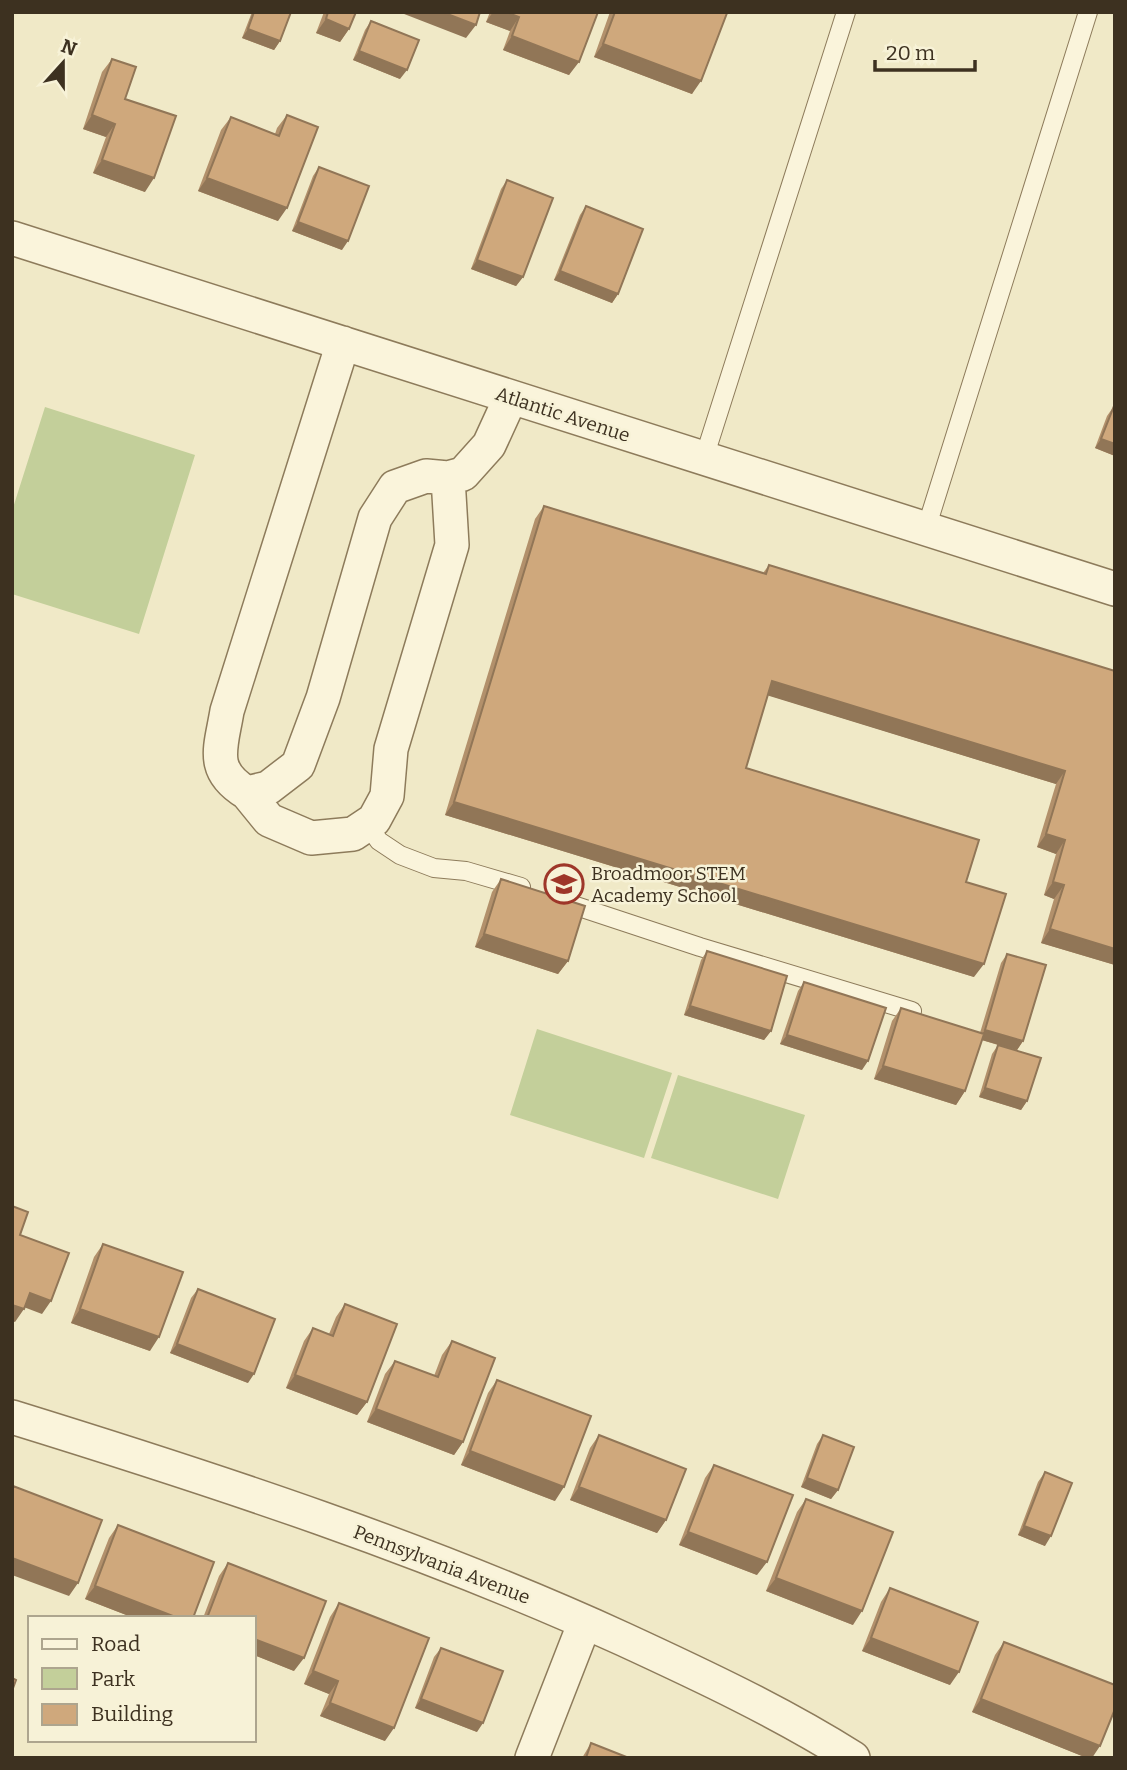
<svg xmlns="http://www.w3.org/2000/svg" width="1127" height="1770" font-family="Bitter,serif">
	<rect width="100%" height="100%" fill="#f0e9c7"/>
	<path fill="#c3cf9a" d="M 45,407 L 195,455 L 139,634 L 12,594 L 12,511 Z
		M 537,1029 L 672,1073 L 644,1158 L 510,1115 Z
		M 678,1075 L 805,1115 L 778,1199 L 651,1158 Z"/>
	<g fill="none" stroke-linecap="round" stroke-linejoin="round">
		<g stroke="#8d7b5b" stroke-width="20">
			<path id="lane" d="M 704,458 L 846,12
				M 926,529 L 1088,12
				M 367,824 L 379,841 L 400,855 L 434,868 L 466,871 L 521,887
				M 564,902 L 700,947 L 912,1011"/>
		</g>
		<g stroke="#8d7b5b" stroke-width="36">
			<path id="street" d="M 12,238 L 1115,589
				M 343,343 L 227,711 C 221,748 209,770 247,793 L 268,788 L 298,765 L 323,698 L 375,518 L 395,487 L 426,476 L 448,478 L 463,474 L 489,445 L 511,397
				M 247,793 L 269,820 L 311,838 L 353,834 L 374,820 L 387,796 L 391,749 L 452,545 L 448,478
				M 12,1417 C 219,1481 426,1549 623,1639 C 701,1675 780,1712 853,1758
				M 532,1758 L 585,1622"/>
		</g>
		<use href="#lane" stroke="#faf4db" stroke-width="18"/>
		<use href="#street" stroke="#faf4db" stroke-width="33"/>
	</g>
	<path fill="#b2906b" d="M 252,12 L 291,12 L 280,41 L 274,50 L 242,38 Z
		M 324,12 L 356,12 L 349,29 L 340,42 L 316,33 Z
		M 490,12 L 598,12 L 569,75 L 503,50 L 510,31 L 486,22 Z
		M 610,12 L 725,12 L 692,94 L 594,57 Z
		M 371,21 L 400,79 L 353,60 L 365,30 Z
		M 112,59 L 125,99 L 145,192 L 93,173 L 106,137 L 83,129 L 102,72 Z
		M 287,115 L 278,221 L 198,191 L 221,130 L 231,117 L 275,134 L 277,128 Z
		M 319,167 L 342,250 L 292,231 L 313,176 Z
		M 507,180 L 523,277 L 516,286 L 471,269 L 501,189 Z
		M 586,206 L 618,294 L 612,303 L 554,280 L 580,215 Z
		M 1114,406 L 1115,456 L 1095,448 L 1107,416 Z
		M 544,506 L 763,573 L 769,565 L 1115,671 L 1115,965 L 1041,943 L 1054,899 L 1044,895 L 1056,854 L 1037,847 L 1056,784 L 768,695 L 746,768 L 966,882 L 974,977 L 445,815 L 535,519 Z
		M 501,879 L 568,961 L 558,974 L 475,947 L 492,892 Z
		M 707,951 L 771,1031 L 764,1040 L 684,1015 L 701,960 Z
		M 1007,954 L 1023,1041 L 1017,1050 L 1027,1101 L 1021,1110 L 979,1097 L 992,1054 L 998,1045 L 982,1040 L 965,1091 L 956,1105 L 874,1079 L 892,1021 L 901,1008 L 980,1033 L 1001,963 Z
		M 804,982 L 862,1070 L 780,1044 L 798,991 Z
		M 103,1244 L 150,1351 L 71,1323 L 94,1257 Z
		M 198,1289 L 248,1383 L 170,1353 L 191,1298 Z
		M 345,1304 L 367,1402 L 357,1415 L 286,1388 L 304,1341 L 313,1328 L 329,1334 L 336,1317 Z
		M 452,1341 L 463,1442 L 454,1455 L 367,1422 L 385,1374 L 395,1361 L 434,1376 L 442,1355 Z
		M 497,1380 L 555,1501 L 461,1465 L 488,1393 Z
		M 599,1435 L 666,1520 L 657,1533 L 570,1500 L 590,1448 Z
		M 823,1435 L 838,1490 L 831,1499 L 801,1487 L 817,1444 Z
		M 714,1465 L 757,1575 L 679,1545 L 705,1478 Z
		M 1045,1472 L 1045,1546 L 1018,1535 L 1038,1482 Z
		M 806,1499 L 853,1625 L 766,1591 L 797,1512 Z
		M 118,1525 L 193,1618 L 134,1618 L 85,1599 L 109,1538 Z
		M 228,1563 L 294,1671 L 254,1655 L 254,1618 L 203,1618 L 219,1576 Z
		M 890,1588 L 950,1685 L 862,1651 L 881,1602 Z
		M 339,1603 L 385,1741 L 320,1716 L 329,1694 L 304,1684 L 330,1617 Z
		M 1004,1642 L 1092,1758 L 1087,1758 L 972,1712 L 995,1655 Z
		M 441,1648 L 477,1732 L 415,1708 L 434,1657 Z
		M 591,1743 L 629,1758 L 582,1758 Z"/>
	<path fill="#917657" d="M 399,12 L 442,12 L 476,25 L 466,38 Z
		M 493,12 L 506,12 L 519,17 L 510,31 L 486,22 Z
		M 326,19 L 349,29 L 340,42 L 316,33 Z
		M 248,29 L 280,41 L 274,50 L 242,38 Z
		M 512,36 L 579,62 L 569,75 L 503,50 Z
		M 603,44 L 701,81 L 692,94 L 594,57 Z
		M 359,51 L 407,70 L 400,79 L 353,60 Z
		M 92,115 L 115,124 L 106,137 L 83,129 Z
		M 102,160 L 154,178 L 145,192 L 93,173 Z
		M 207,178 L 287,208 L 278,221 L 198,191 Z
		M 298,222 L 348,241 L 342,250 L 292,231 Z
		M 477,260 L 523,277 L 516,286 L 471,269 Z
		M 560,271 L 618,294 L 612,303 L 554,280 Z
		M 1101,439 L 1115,444 L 1115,456 L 1095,448 Z
		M 772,681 L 1065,771 L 1056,784 L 763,694 Z
		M 454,802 L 984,964 L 974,977 L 445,815 Z
		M 1046,834 L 1065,840 L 1056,854 L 1037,847 Z
		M 1053,882 L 1064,885 L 1054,899 L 1044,895 Z
		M 1050,929 L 1115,949 L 1115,965 L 1041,943 Z
		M 484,934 L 568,961 L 558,974 L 475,947 Z
		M 690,1006 L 771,1031 L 764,1040 L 684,1015 Z
		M 985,1030 L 1023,1041 L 1017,1050 L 978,1039 Z
		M 787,1035 L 868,1061 L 862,1070 L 780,1044 Z
		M 883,1066 L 965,1091 L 956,1105 L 874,1079 Z
		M 985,1088 L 1027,1101 L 1021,1110 L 979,1097 Z
		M 30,1293 L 51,1301 L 42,1314 L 21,1306 Z
		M 12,1305 L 24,1309 L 15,1322 L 12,1321 Z
		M 80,1309 L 159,1337 L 150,1351 L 71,1323 Z
		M 177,1344 L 254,1374 L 248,1383 L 170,1353 Z
		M 295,1375 L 367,1402 L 357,1415 L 286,1388 Z
		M 376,1409 L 463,1442 L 454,1455 L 367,1422 Z
		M 470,1451 L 564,1487 L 555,1501 L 461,1465 Z
		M 807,1478 L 838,1490 L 831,1499 L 801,1487 Z
		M 579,1487 L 666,1520 L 657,1533 L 570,1500 Z
		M 1024,1526 L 1051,1536 L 1045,1546 L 1018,1535 Z
		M 688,1532 L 767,1562 L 757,1575 L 679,1545 Z
		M 12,1558 L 78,1583 L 69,1596 L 12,1575 Z
		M 776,1578 L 862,1611 L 853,1625 L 766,1591 Z
		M 95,1586 L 178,1618 L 134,1618 L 85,1599 Z
		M 871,1638 L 959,1672 L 950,1685 L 862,1651 Z
		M 254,1639 L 304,1658 L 294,1671 L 254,1655 Z
		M 313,1671 L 338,1681 L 329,1694 L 304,1684 Z
		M 421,1699 L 483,1723 L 477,1732 L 415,1708 Z
		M 981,1699 L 1100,1746 L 1092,1758 L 1087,1758 L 972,1712 Z
		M 330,1703 L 394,1728 L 385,1741 L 320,1716 Z"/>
	<path fill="#cfa87c" stroke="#917657" stroke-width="2" d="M 254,12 L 291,12 L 280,41 L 248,29 Z
		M 328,12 L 356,12 L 349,29 L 326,19 Z
		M 442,12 L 480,12 L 476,25 Z
		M 506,12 L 598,12 L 579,62 L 512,36 L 519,17 Z
		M 615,12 L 725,12 L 727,13 L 701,81 L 603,44 Z
		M 371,21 L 419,40 L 407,70 L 359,51 Z
		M 112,59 L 136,67 L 125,99 L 176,116 L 154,178 L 102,160 L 115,124 L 92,115 Z
		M 287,115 L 318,127 L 287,208 L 207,178 L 231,117 L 279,136 Z
		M 319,167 L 369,186 L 348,241 L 298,222 Z
		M 507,180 L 553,198 L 523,277 L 477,260 Z
		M 586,206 L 643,229 L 618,294 L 560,271 Z
		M 1114,406 L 1115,407 L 1115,444 L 1101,439 Z
		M 544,506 L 766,574 L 769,565 L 1115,671 L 1115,949 L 1050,929 L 1064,885 L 1053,882 L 1065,840 L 1046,834 L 1065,771 L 772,681 L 746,768 L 979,840 L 966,882 L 1006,894 L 984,964 L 454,802 Z
		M 501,879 L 585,906 L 568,961 L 484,934 Z
		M 707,951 L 787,976 L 771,1031 L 690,1006 Z
		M 1007,954 L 1046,965 L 1023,1041 L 985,1030 Z
		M 804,982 L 886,1008 L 868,1061 L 787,1035 Z
		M 901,1008 L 984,1034 L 965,1091 L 883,1066 Z
		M 998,1045 L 1041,1058 L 1027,1101 L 985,1088 Z
		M 12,1206 L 28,1212 L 20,1235 L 69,1253 L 51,1301 L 30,1293 L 24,1309 L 12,1305 Z
		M 103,1244 L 183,1272 L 159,1337 L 80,1309 Z
		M 198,1289 L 275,1319 L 254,1374 L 177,1344 Z
		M 345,1304 L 397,1324 L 367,1402 L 295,1375 L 313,1328 L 333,1336 Z
		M 452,1341 L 495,1358 L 463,1442 L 376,1409 L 395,1361 L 438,1377 Z
		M 497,1380 L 591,1416 L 564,1487 L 470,1451 Z
		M 599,1435 L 686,1469 L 666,1520 L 579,1487 Z
		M 823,1435 L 854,1447 L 838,1490 L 807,1478 Z
		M 714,1465 L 793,1495 L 767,1562 L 688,1532 Z
		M 1045,1472 L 1072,1483 L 1051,1536 L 1024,1526 Z
		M 13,1486 L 102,1520 L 78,1583 L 12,1558 Z
		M 806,1499 L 893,1532 L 862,1611 L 776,1578 Z
		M 118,1525 L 214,1562 L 193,1618 L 178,1618 L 95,1586 Z
		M 228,1563 L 326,1601 L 304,1658 L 254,1639 L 254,1618 L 207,1618 Z
		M 890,1588 L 978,1622 L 959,1672 L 871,1638 Z
		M 339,1603 L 429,1638 L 394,1728 L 330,1703 L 338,1681 L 313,1671 Z
		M 1004,1642 L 1115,1685 L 1115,1709 L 1100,1746 L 981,1699 Z
		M 441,1648 L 503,1671 L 483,1723 L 421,1699 Z
		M 12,1678 L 16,1680 L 12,1691 Z
		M 591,1743 L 629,1758 L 586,1758 Z"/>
	<defs>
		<g id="school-ring" transform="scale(2.0125)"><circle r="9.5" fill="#f7f2d7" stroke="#9e3629" stroke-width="1.5"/><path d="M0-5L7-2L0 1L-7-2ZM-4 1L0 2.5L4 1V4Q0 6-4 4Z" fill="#9e3629"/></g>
	</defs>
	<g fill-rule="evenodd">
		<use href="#school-ring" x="564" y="884"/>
	</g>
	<g text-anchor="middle" stroke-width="5" stroke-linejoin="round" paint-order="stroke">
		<g font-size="19" fill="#3d3120" stroke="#f7f2d7">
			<text transform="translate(563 414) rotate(18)" y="7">Atlantic Avenue</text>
			<text transform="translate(442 1564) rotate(21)" y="7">Pennsylvania Avenue</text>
		</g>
		<g font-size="19" fill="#3d3120" stroke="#f7f2d7" text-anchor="start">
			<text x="591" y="880">Broadmoor STEM<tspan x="591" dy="22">Academy School</tspan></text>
		</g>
	</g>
	<rect width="1127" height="1770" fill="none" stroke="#3d3120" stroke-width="28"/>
	<rect x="28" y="1616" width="228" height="126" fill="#f7f2d7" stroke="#ada58e" stroke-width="2"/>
	<rect x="42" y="1639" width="35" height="10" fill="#faf4db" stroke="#ada58e" stroke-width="2"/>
	<text x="91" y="1651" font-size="21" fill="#3d3120">Road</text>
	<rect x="42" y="1668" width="35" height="21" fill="#c3cf9a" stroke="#ada58e" stroke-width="2"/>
	<text x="91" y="1686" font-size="21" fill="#3d3120">Park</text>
	<rect x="42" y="1704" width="35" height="21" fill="#cfa87c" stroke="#ada58e" stroke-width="2"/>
	<text x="91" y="1721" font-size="21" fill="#3d3120">Building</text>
	<g transform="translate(63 63) rotate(21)" stroke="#f7f2d7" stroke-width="5" paint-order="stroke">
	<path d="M0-5L12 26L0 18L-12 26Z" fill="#3d3120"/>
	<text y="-10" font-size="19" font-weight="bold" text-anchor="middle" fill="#3d3120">N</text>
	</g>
	<path d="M875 60v10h100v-10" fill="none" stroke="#3d3120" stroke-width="3.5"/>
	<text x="886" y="60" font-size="21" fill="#3d3120" stroke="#f7f2d7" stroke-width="5" paint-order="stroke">20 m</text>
</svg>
